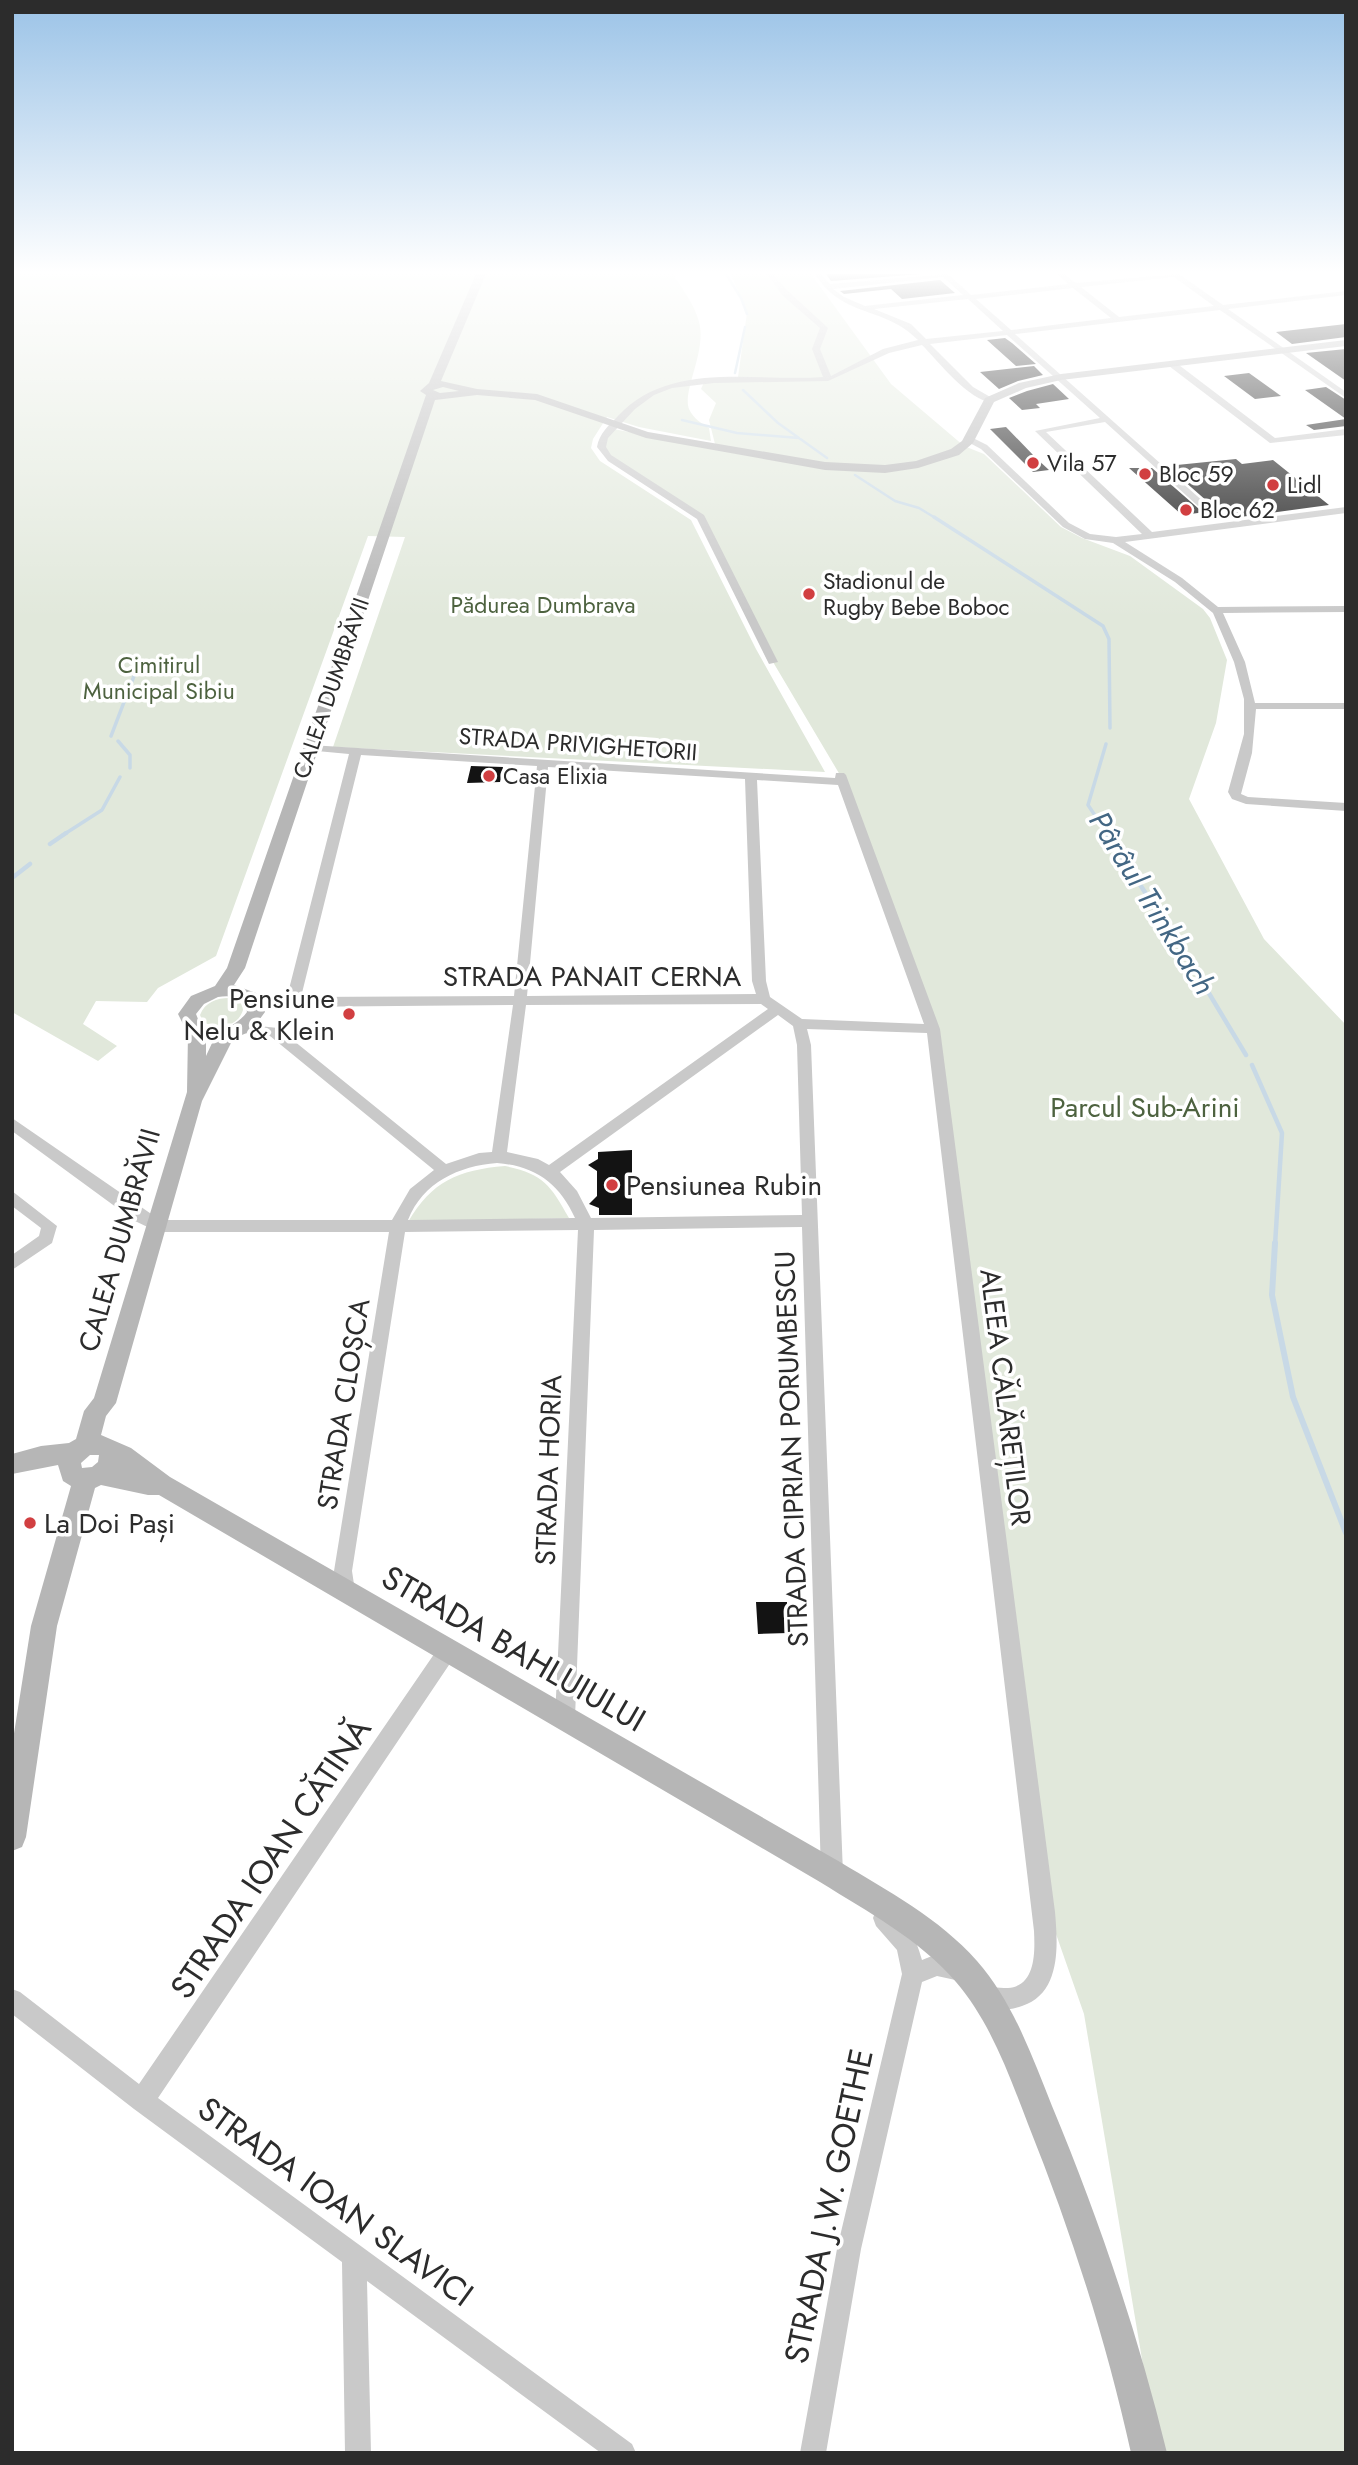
<svg xmlns="http://www.w3.org/2000/svg" width="1358" height="2465" font-family="Jost,sans-serif">
	<rect width="100%" height="100%" fill="#fff"/>
	<path fill="#e1e8db" d="M 12,274 L 673,274 C 682,289 695,305 699,322 C 707,351 682,391 689,409 C 693,418 702,424 709,428 L 711,441 L 639,427 L 607,417 L 593,439 L 591,448 L 600,461 L 691,520 L 756,649 L 825,772 L 333,747 L 405,537 L 368,536 L 216,956 L 158,988 L 147,1002 L 96,1001 L 83,1024 L 117,1046 L 98,1061 L 12,1012 Z
		M 731,274 L 811,274 L 891,384 L 964,446 L 984,454 L 1061,527 L 1082,538 L 1130,556 L 1203,609 L 1210,618 L 1227,660 L 1216,723 L 1189,799 L 1264,939 L 1346,1025 L 1346,2453 L 1162,2453 L 1146,2383 L 1084,2014 L 1042,1894 L 933,1029 L 840,775 L 773,662 L 704,521 L 611,459 L 601,442 L 613,429 L 716,448 L 709,420 L 716,403 L 701,389 L 706,378 L 738,377 L 747,313 Z
		M 229,998 L 242,1004 L 243,1010 C 238,1027 218,1030 203,1022 L 200,1015 C 205,1002 217,998 229,998 Z
		M 505,1166 C 543,1174 550,1184 569,1218 L 408,1222 C 432,1181 458,1170 505,1166 Z"/>
	<g fill="none" stroke-linecap="round" stroke-linejoin="round">
		<path stroke="#c8d9e6" stroke-width="2.5" d="M 726,274 L 741,298 L 747,314
			M 735,373 L 745,327
			M 743,390 L 778,423 L 827,458
			M 682,420 L 737,433 L 799,438
			M 855,475 L 895,501 L 919,508 L 937,519"/>
		<path stroke="#c8d9e6" stroke-width="3.5" d="M 934,517 L 1103,626 L 1109,639 L 1110,728
			M 111,736 L 137,668
			M 118,741 L 130,755 L 130,768
			M 1106,744 L 1088,805 L 1108,835
			M 63,835 L 102,810 L 120,777"/>
		<path stroke="#c8d9e6" stroke-width="4.5" d="M 1106,833 L 1183,950 L 1246,1055
			M 50,844 L 66,833
			M 12,878 L 30,864
			M 1252,1065 L 1282,1133 L 1275,1245"/>
		<path stroke="#c8d9e6" stroke-width="6" d="M 1275,1243 L 1272,1295 L 1293,1397 L 1346,1533"/>
	</g>
	<path fill="#131313" d="M 826,274 L 921,274 L 831,281 Z
		M 940,280 L 955,293 L 902,299 L 891,289 L 844,294 L 840,291 Z
		M 1346,324 L 1346,337 L 1292,344 L 1276,332 Z
		M 1005,338 L 1012,343 L 1036,364 L 1016,366 L 987,340 Z
		M 1346,349 L 1346,381 L 1306,353 Z
		M 1034,366 L 1043,375 L 1018,381 L 999,389 L 980,372 Z
		M 1249,373 L 1281,396 L 1255,399 L 1224,376 Z
		M 1053,384 L 1069,399 L 1036,404 L 1040,408 L 1022,410 L 1009,398 L 1027,391 Z
		M 1326,387 L 1346,400 L 1346,426 L 1314,430 L 1306,425 L 1346,419 L 1305,390 Z
		M 1006,427 L 1035,457 L 1049,470 L 1033,472 L 990,429 Z
		M 1236,459 L 1242,464 L 1273,460 L 1329,505 L 1240,517 L 1230,509 L 1182,515 L 1129,468 L 1152,468 L 1199,509 L 1208,505 L 1208,502 L 1167,466 Z
		M 471,766 L 503,767 L 500,782 L 467,783 Z
		M 632,1150 L 632,1215 L 599,1215 L 599,1208 L 589,1204 L 597,1196 L 597,1171 L 588,1165 L 598,1159 L 598,1152 Z
		M 756,1602 L 787,1602 L 788,1633 L 758,1634 Z"/>
	<g fill="none" stroke-linecap="round" stroke-linejoin="round">
		<path fill="#c9c9c9" fill-rule="evenodd" d="M 767,274 L 773,274 L 788,291 L 828,328 L 820,349 L 831,376 L 883,349 L 918,340 C 885,306 842,318 815,274 L 821,274 L 830,284 L 948,274 L 971,295 L 1068,284 L 1057,274 L 1064,274 L 1076,283 L 1179,274 L 1223,305 L 1346,291 L 1346,295 L 1228,309 L 1346,392 L 1346,398 L 1220,310 L 1015,334 L 1206,504 L 1198,506 L 1105,422 L 1046,432 L 1152,532 L 1346,507 L 1346,513 L 1125,542 L 1182,578 L 1218,607 L 1346,606 L 1346,612 L 1223,613 L 1245,662 L 1255,703 L 1346,703 L 1346,709 L 1256,709 L 1252,753 L 1241,794 L 1248,797 L 1346,803 L 1346,811 L 1246,804 L 1232,799 L 1228,792 L 1244,734 L 1244,699 L 1234,662 L 1213,613 L 1175,582 L 1113,543 L 1085,539 L 1063,527 L 981,449 L 966,441 L 965,439 L 969,436 L 987,445 L 1069,523 L 1090,534 L 1116,537 L 1142,534 L 1035,431 L 1100,418 L 1007,335 L 930,344 L 973,387 L 992,398 L 992,402 C 970,402 937,360 922,345 L 889,353 L 828,381 L 714,383 L 672,388 L 654,395 L 635,409 L 608,438 L 606,447 L 611,455 L 704,515 L 778,662 L 769,664 L 697,519 L 608,461 L 597,447 C 599,434 609,425 618,416 C 670,360 754,382 823,377 L 812,349 L 820,328 L 782,295 ZM 943,277 L 963,295 L 865,306 L 844,297 L 833,289 ZM 1174,277 L 1214,306 L 1119,317 L 1081,287 ZM 1073,288 L 1111,318 L 1011,330 L 976,299 ZM 968,299 L 1003,331 L 926,339 L 911,324 L 874,309 Z
			M 1169,362 L 1175,362 L 1275,438 L 1346,429 L 1346,435 L 1270,443 L 1169,366 Z
			M 310,745 L 835,778 L 836,773 L 844,773 L 846,775 L 940,1029 L 1055,1912 C 1058,1946 1061,1993 1022,2006 C 1008,2011 993,2012 979,2006 L 976,1998 L 979,1990 C 989,1986 997,1988 1008,1988 C 1036,1986 1035,1952 1034,1931 L 927,1033 L 807,1029 L 811,1045 L 843,1874 L 840,1882 L 832,1885 L 824,1882 L 821,1874 L 802,1227 L 594,1230 L 575,1718 L 572,1725 L 565,1728 L 558,1725 L 555,1718 L 578,1230 L 405,1232 L 352,1571 L 355,1591 L 353,1597 L 346,1600 L 339,1597 L 334,1571 L 389,1232 L 158,1232 L 135,1221 L 12,1131 L 12,1118 L 160,1220 L 392,1220 L 410,1189 L 434,1170 L 270,1036 L 234,1032 L 232,1029 L 239,1024 L 278,1028 L 446,1164 L 479,1153 L 492,1152 L 513,1005 L 285,1007 L 252,1004 L 245,999 L 252,994 L 287,997 L 349,754 L 306,750 L 306,746 ZM 361,755 L 537,766 L 514,996 L 301,997 ZM 548,767 L 745,779 L 752,981 L 756,994 L 527,996 ZM 757,780 L 838,785 L 924,1024 L 802,1019 L 770,997 L 766,981 ZM 761,1004 L 768,1009 L 549,1165 L 538,1159 L 507,1152 L 526,1005 ZM 778,1015 L 793,1026 L 797,1045 L 802,1215 L 591,1218 L 577,1191 L 560,1172 ZM 497,1163 C 535,1166 559,1183 575,1218 L 408,1220 C 423,1182 459,1166 497,1163 Z
			M 12,1191 L 57,1226 L 52,1243 L 12,1270 L 12,1255 L 39,1236 L 41,1228 L 12,1206 Z
			M 448,1641 L 455,1644 L 458,1650 L 455,1656 L 158,2098 L 632,2444 L 636,2453 L 601,2453 L 367,2281 L 371,2453 L 345,2453 L 342,2262 L 134,2109 L 12,2014 L 12,1989 L 20,1992 L 139,2084 L 441,1644 Z
			M 884,1907 C 906,1916 916,1938 922,1960 L 937,1954 L 968,1962 L 971,1970 L 968,1978 L 960,1981 L 937,1976 L 922,1982 L 861,2249 L 826,2453 L 800,2453 L 837,2249 L 902,1974 L 897,1950 L 876,1926 L 873,1918 L 876,1910 Z"/>
		<path fill="#b6b6b6" fill-rule="evenodd" d="M 476,274 L 486,274 L 441,381 L 477,389 L 537,394 L 648,432 L 825,462 L 885,465 L 916,461 L 951,449 L 962,441 L 985,398 L 1019,383 L 1061,374 L 1346,340 L 1346,346 L 1061,380 L 1026,388 L 994,402 L 973,443 L 959,455 L 918,468 L 885,473 L 825,470 L 646,438 L 535,400 L 477,395 L 435,400 L 245,968 L 234,985 L 256,993 L 265,1012 L 251,1031 L 233,1039 L 202,1101 L 116,1403 L 106,1416 L 101,1435 L 131,1448 L 170,1477 L 840,1862 C 888,1891 939,1918 977,1961 C 1013,2002 1032,2056 1052,2106 C 1099,2219 1138,2334 1167,2453 L 1131,2453 C 1106,2340 1071,2231 1028,2124 C 1009,2075 991,2023 956,1982 C 919,1939 868,1912 820,1882 L 159,1495 L 148,1495 L 101,1485 L 95,1488 L 57,1626 L 26,1837 L 22,1847 L 12,1851 L 12,1746 L 31,1626 L 71,1486 L 63,1481 L 58,1465 L 12,1474 L 12,1454 L 41,1446 L 69,1443 L 76,1439 L 84,1411 L 94,1398 L 187,1092 L 188,1034 L 178,1014 L 191,996 L 215,986 L 227,968 L 426,395 L 420,391 L 429,383 ZM 443,387 L 459,391 L 440,393 L 433,390 ZM 218,997 C 232,995 244,997 247,1012 C 236,1027 217,1034 200,1024 L 196,1014 L 204,1004 ZM 206,1040 L 213,1041 L 206,1056 ZM 90,1455 L 99,1455 L 98,1462 L 92,1467 L 82,1468 L 81,1463 Z"/>
	</g>
	<linearGradient id="sky" x2="0" y2="1"><stop stop-color="#9bc3e7"/><stop offset="0.44" stop-color="#fff"/><stop offset="1" stop-color="#fff" stop-opacity="0"/></linearGradient>
	<rect width="1358" height="619" fill="url(#sky)"/>
	<g fill="#d13f41" stroke="#fff" stroke-width="2.5">
		<circle cx="1033" cy="463" r="7"/>
		<circle cx="1145" cy="474" r="7"/>
		<circle cx="1273" cy="485" r="7"/>
		<circle cx="1186" cy="510" r="7"/>
		<circle cx="809" cy="594" r="7"/>
		<circle cx="489" cy="776" r="7"/>
		<circle cx="349" cy="1014" r="7"/>
		<circle cx="612" cy="1185" r="7"/>
		<circle cx="30" cy="1523" r="7"/>
	</g>
	<g text-anchor="middle" stroke-width="7" stroke-linejoin="round" paint-order="stroke">
		<g font-size="23" fill="#2c2c2c" stroke="#fff" text-anchor="start">
			<text x="1047" y="471">Vila 57</text>
			<text x="1159" y="482">Bloc 59</text>
			<text x="1287" y="493">Lidl</text>
			<text x="1200" y="518">Bloc 62</text>
			<text x="823" y="589">Stadionul de<tspan x="823" dy="26">Rugby Bebe Boboc</tspan></text>
			<text x="503" y="784">Casa Elixia</text>
		</g>
		<g font-size="23" fill="#4d623f" stroke="#fff">
			<text x="543" y="613">Pădurea Dumbrava</text>
			<text x="159" y="673">Cimitirul<tspan x="159" dy="26">Municipal Sibiu</tspan></text>
		</g>
		<g font-size="23" fill="#2c2c2c" stroke="#fff">
			<text transform="translate(331 688) rotate(-71)" y="8">CALEA DUMBRĂVII</text>
			<text transform="translate(578 744) rotate(4)" y="8">STRADA PRIVIGHETORII</text>
		</g>
		<g font-size="28" fill="#2c2c2c" stroke="#fff">
			<text x="592" y="986">STRADA PANAIT CERNA</text>
			<text transform="translate(119 1240) rotate(-74)" y="10">CALEA DUMBRĂVII</text>
			<text transform="translate(1006 1397) rotate(83)" y="10">ALEEA CĂLĂREȚILOR</text>
			<text transform="translate(343 1404) rotate(-81)" y="10">STRADA CLOȘCA</text>
			<text transform="translate(791 1449) rotate(-92)" y="10">STRADA CIPRIAN PORUMBESCU</text>
			<text transform="translate(548 1470) rotate(-88)" y="10">STRADA HORIA</text>
		</g>
		<g font-size="28" fill="#2c2c2c" stroke="#fff" text-anchor="start">
			<text x="335" y="1008" text-anchor="end">Pensiune<tspan x="335" dy="32">Nelu &amp; Klein</tspan></text>
			<text x="626" y="1195">Pensiunea Rubin</text>
			<text x="44" y="1533">La Doi Pași</text>
		</g>
		<g font-size="28" fill="#4d623f" stroke="#fff">
			<text x="1145" y="1117">Parcul Sub-Arini</text>
		</g>
		<g font-size="30" font-style="italic" fill="#436784" stroke="#fff">
			<text transform="translate(1152 903) rotate(58)" y="10">Pârâul Trinkbach</text>
		</g>
		<g font-size="33" fill="#2c2c2c" stroke="#fff">
			<text transform="translate(514 1648) rotate(30)" y="12">STRADA BAHLUIULUI</text>
			<text transform="translate(270 1858) rotate(-56)" y="12">STRADA IOAN CĂTINĂ</text>
			<text transform="translate(336 2201) rotate(36)" y="12">STRADA IOAN SLAVICI</text>
			<text transform="translate(828 2206) rotate(-78)" y="12">STRADA J.W. GOETHE</text>
		</g>
	</g>
	<rect width="1358" height="2465" fill="none" stroke="#2c2c2c" stroke-width="28"/>
</svg>
